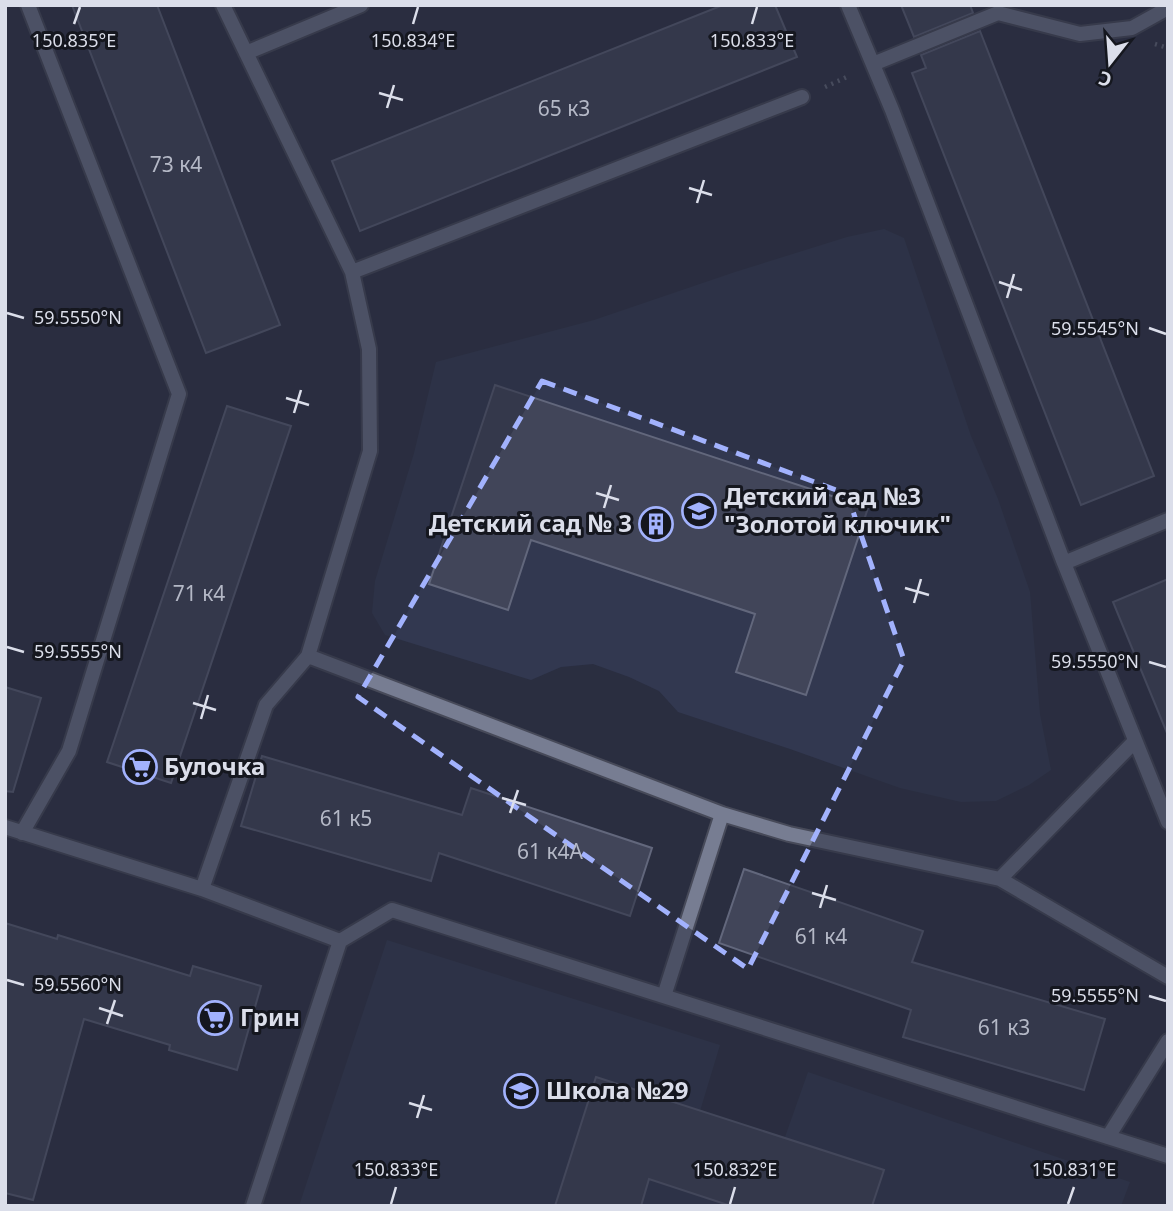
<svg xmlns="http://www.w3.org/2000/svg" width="1173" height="1211" font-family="'Noto Sans',sans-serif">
	<rect width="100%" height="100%" fill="#2a2e40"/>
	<path fill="#323850" d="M 884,229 L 904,238 L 971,436 L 998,499 L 1030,592 L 1040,714 L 1051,770 L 1029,785 L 996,801 L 961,802 L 900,788 L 790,749 L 678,712 L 659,691 L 629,677 L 593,664 L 561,667 L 531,680 L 385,635 L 372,613 L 375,581 L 414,453 L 436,362 L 594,320 L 735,272 L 847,237 Z
		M 387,940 L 720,1045 L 700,1111 L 785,1137 L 808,1072 L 1130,1182 L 1121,1206 L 299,1206 Z"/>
	<path fill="#414559" stroke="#62677c" stroke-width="2" d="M 72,5 L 157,5 L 280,325 L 206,353 Z
		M 723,5 L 775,5 L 797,57 L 360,231 L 332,161 Z
		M 901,5 L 970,5 L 973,13 L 914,37 Z
		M 980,31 L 1154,476 L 1081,505 L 912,73 L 926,68 L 921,55 Z
		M 495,385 L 868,508 L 806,695 L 736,672 L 755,614 L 531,540 L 508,610 L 429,584 Z
		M 227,406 L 291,426 L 171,783 L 107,762 Z
		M 1168,579 L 1168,733 L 1167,733 L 1113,602 Z
		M 5,687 L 41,698 L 13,792 L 5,791 Z
		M 262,756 L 462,815 L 471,788 L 652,848 L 630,916 L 439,853 L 431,881 L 241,826 Z
		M 744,869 L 923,931 L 912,962 L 1105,1019 L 1084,1090 L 903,1037 L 911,1010 L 719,943 Z
		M 5,923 L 57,939 L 58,935 L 190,976 L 193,966 L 261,986 L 237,1070 L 169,1050 L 170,1045 L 84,1019 L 33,1200 L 5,1193 Z
		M 596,1077 L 884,1170 L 872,1206 L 731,1206 L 649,1179 L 641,1206 L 555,1206 Z"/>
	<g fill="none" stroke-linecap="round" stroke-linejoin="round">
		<g stroke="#474a59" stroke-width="18">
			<path id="lane" d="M 223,5 L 352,272 L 369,349 L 370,451 L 308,656
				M 848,5 L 892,110 L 1064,563
				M 246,53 L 361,5
				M 873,64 L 998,13 L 1080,34 L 1132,28 L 1168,8
				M 352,272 L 802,97
				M 1168,520 L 1064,563 L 1168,822
				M 5,827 L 202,889 L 340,941
				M 22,833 L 69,751 L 179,394 L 28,5
				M 1000,879 L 1168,977
				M 202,889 L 266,705 L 308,656 L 722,814 L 789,834 L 1000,879 L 1135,741
				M 664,996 L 722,814
				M 1108,1137 L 1168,1041
				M 253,1206 L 340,941 L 392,910 L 1168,1156"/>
		</g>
		<path stroke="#6c7080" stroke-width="4.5" stroke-dasharray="2 5" stroke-linecap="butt" d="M 1155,44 L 1168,48
			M 825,87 L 849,76"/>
		<use href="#lane" stroke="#777d92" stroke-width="14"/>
	</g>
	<path d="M0 0H1173V1211H0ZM 542,381 L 847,494 L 904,660 L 748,969 L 358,697 Z" fill="#2a2e40" fill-opacity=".55" fill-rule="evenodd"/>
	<path fill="none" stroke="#a2b2fd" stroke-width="5" stroke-dasharray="14 9" stroke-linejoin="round" d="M 542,381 L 847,494 L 904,660 L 748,969 L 358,697 Z"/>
	<path fill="none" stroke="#dbdeea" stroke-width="2.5" d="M 74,24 L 80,7M 413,24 L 418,7M 752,24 L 757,7M 379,93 L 403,100M 387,108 L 394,85M 689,188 L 712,195M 697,203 L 704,180M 999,282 L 1022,290M 1007,298 L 1014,274M 7,313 L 24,318M 1149,328 L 1166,334M 286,398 L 309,405M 294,413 L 301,390M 596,493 L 619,500M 604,508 L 611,485M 905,588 L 929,595M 914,603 L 921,579M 7,647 L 24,652M 1149,662 L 1166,667M 193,703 L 216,710M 201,719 L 208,695M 502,798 L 526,805M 510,813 L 518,790M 812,893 L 836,900M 820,908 L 827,885M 7,980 L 24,985M 1149,996 L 1166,1001M 99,1008 L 123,1016M 107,1024 L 115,1000M 409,1103 L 432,1110M 417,1118 L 424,1095M 391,1204 L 396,1187M 730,1204 L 735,1187M 1068,1204 L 1074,1187"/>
	<defs>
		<g id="school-ring" transform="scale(1.75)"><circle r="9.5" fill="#15171f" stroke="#a2b2fd" stroke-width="1.5"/><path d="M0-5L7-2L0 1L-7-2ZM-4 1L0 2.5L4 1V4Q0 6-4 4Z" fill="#a2b2fd"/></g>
		<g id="building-ring" transform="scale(1.75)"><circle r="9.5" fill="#15171f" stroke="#a2b2fd" stroke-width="1.5"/><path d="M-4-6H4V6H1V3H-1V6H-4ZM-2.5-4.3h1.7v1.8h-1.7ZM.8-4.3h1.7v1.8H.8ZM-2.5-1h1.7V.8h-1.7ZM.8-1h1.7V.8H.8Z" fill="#a2b2fd"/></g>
		<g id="supermarket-ring" transform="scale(1.75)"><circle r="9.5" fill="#15171f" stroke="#a2b2fd" stroke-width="1.5"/><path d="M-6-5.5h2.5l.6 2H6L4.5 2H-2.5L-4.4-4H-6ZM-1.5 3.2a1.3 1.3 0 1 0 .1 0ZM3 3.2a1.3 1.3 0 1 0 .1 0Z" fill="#a2b2fd"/></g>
	</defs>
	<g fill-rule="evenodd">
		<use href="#school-ring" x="699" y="511"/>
		<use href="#building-ring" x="656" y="524"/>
		<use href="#supermarket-ring" x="140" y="767"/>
		<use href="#supermarket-ring" x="215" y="1018"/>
		<use href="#school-ring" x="521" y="1091"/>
	</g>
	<g text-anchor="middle" stroke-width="6" stroke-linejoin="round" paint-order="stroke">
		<g font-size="21" fill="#b4b8c6">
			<text x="564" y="116">65 к3</text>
			<text x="176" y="172">73 к4</text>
			<text x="199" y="601">71 к4</text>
			<text x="346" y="826">61 к5</text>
			<text x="550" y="859">61 к4А</text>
			<text x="821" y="944">61 к4</text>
			<text x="1004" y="1035">61 к3</text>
		</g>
		<g font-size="24" font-weight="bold" fill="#dbdeea" stroke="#15171f" text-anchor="start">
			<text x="724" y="505">Детский сад №3<tspan x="724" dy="28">"Золотой ключик"</tspan></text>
			<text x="632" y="532" text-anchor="end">Детский сад № 3</text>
			<text x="164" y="775">Булочка</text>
			<text x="240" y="1026">Грин</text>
			<text x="546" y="1099">Школа №29</text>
		</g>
	</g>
	<g font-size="18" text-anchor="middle" fill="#dbdeea" stroke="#15171f" stroke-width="6" stroke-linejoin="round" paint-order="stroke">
		<text x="74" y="47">150.835°E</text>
		<text x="413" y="47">150.834°E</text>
		<text x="752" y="47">150.833°E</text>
		<text x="78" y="324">59.5550°N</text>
		<text x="1095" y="335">59.5545°N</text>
		<text x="78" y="658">59.5555°N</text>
		<text x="1095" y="668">59.5550°N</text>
		<text x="78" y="991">59.5560°N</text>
		<text x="1095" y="1002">59.5555°N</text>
		<text x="396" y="1176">150.833°E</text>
		<text x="735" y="1176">150.832°E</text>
		<text x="1074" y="1176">150.831°E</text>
	</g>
	<rect width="1173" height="1211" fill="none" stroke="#dbdeea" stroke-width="14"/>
	<g transform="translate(1110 63) rotate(197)" stroke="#15171f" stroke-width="5" paint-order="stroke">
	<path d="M0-5L12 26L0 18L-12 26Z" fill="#dbdeea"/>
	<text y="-10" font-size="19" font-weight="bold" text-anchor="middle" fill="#dbdeea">С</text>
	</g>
</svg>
